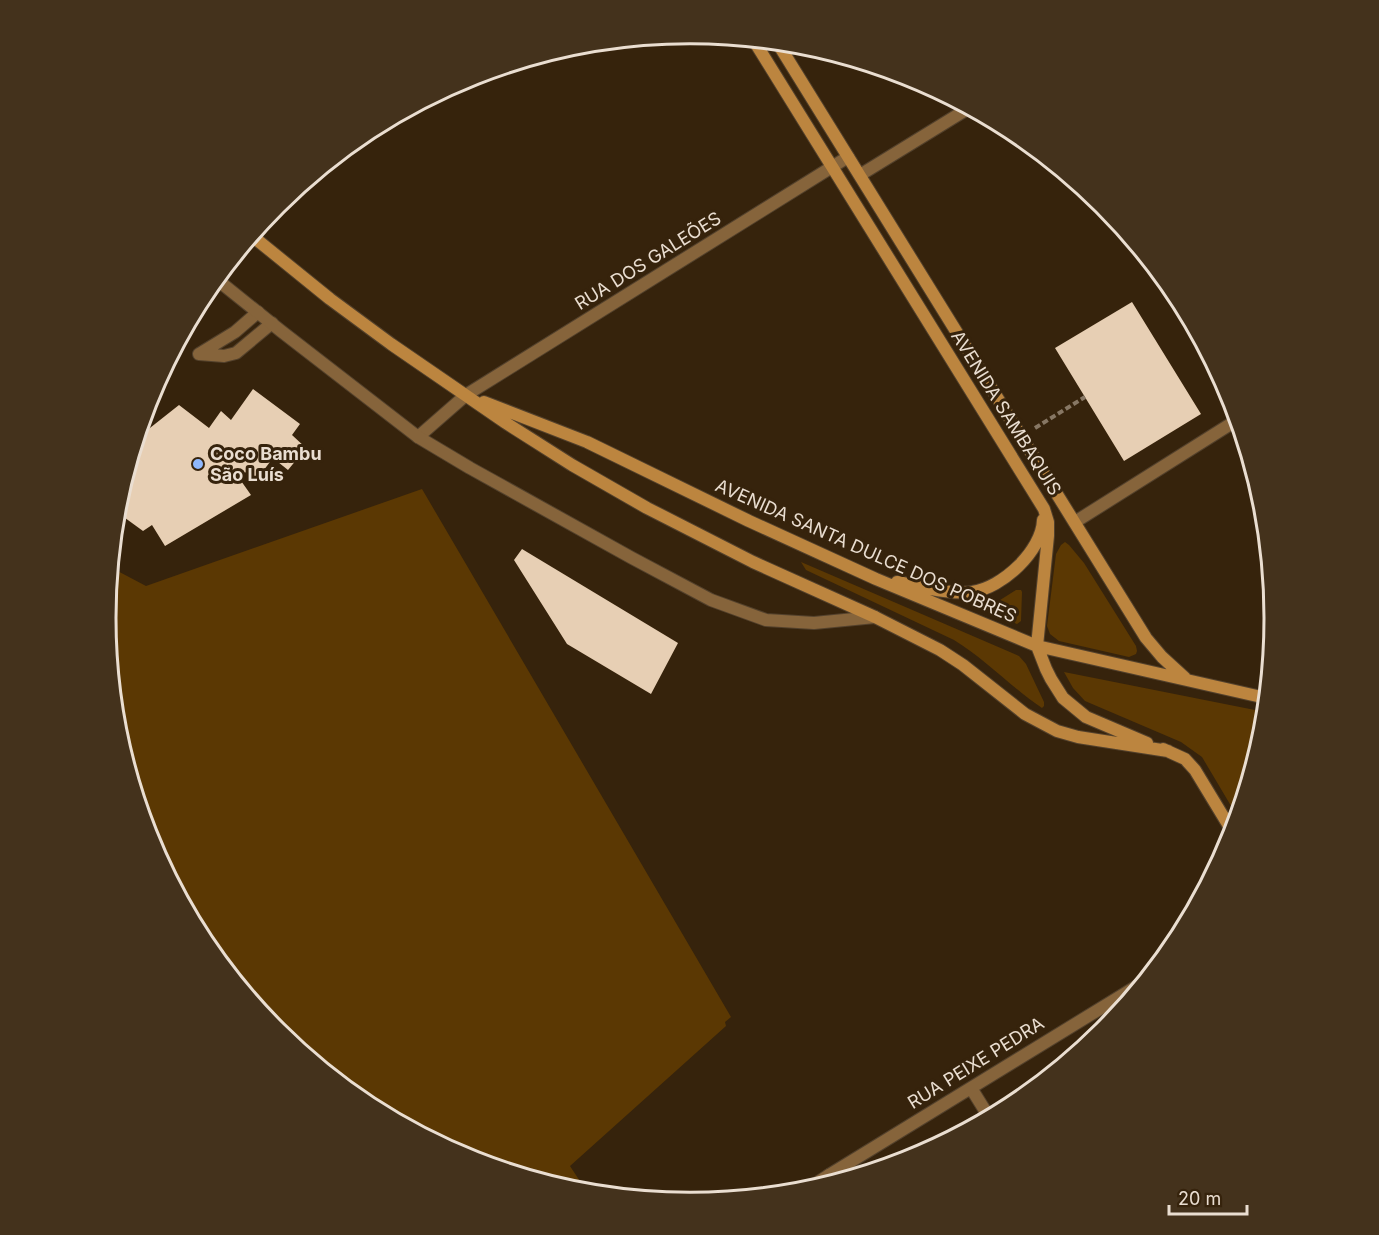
<svg xmlns="http://www.w3.org/2000/svg" width="1379" height="1235" font-family="Inter,sans-serif">
	<rect width="100%" height="100%" fill="#36230c"/>
	<path fill="#5b3803" d="M 422,489 L 731,1017 L 725,1022 L 726,1026 L 570,1166 L 587,1192 L 575,1191 L 466,1157 L 364,1103 L 276,1031 L 203,942 L 149,841 L 116,731 L 105,617 L 110,567 L 146,586 Z
		M 1065,542 L 1069,545 L 1084,563 L 1136,646 L 1137,651 L 1136,654 L 1129,657 L 1059,641 L 1050,634 L 1047,626 L 1056,554 L 1061,545 Z
		M 801,562 L 1019,656 L 1026,664 L 1044,702 L 1044,706 L 1042,708 C 1011,687 985,659 954,640 L 806,570 Z
		M 1016,590 L 1021,590 L 1022,592 L 1021,621 L 1017,624 L 989,612 L 988,610 L 989,607 Z
		M 1064,672 L 1265,712 L 1263,732 L 1237,816 L 1202,757 L 1181,742 L 1085,701 L 1073,688 Z"/>
	<path fill="#e7cfb4" d="M 1132,302 L 1201,414 L 1124,461 L 1055,348 Z
		M 253,389 L 300,424 L 292,435 L 306,448 L 288,470 L 273,458 L 257,479 L 246,472 L 239,478 L 251,495 L 165,546 L 152,525 L 143,531 L 121,515 L 114,525 L 116,503 L 136,439 L 179,405 L 209,428 L 221,411 L 231,420 Z
		M 522,549 L 678,643 L 651,694 L 567,644 L 514,560 Z"/>
	<g fill="none" stroke-linecap="round" stroke-linejoin="round">
		<g stroke="#53412c" stroke-width="14">
			<path id="service" d="M 860,175 L 969,108
				M 199,354 L 224,356 L 236,353 L 272,323
				M 199,354 L 235,332 L 258,312
				M 418,437 L 466,395
				M 806,1190 L 829,1175"/>
		</g>
		<g stroke="#53412c" stroke-width="14">
			<path id="minor" d="M 215,278 L 281,331 L 418,437 L 470,468 L 632,558 L 711,600 L 766,620 L 814,623 L 875,617
				M 466,395 L 848,157
				M 1075,522 L 1237,420
				M 971,1088 L 989,1117
				M 829,1175 L 1142,983"/>
		</g>
		<g stroke="#53412c" stroke-width="14">
			<path id="secondary" d="M 753,39 L 1044,509 L 1048,522 L 1048,536 L 1037,646 L 1046,669 L 1051,679 L 1063,698 L 1086,717 L 1147,743
				M 777,42 L 1146,638 L 1162,657 L 1185,678
				M 251,235 L 330,299 L 391,344 L 506,423 L 572,465 L 647,508 L 753,562 L 875,617 L 940,650 L 963,665 L 1025,714 L 1057,731 L 1078,737 L 1168,751
				M 484,402 L 587,442 L 749,521 L 876,579 L 1037,646 L 1266,698
				M 897,582 C 919,586 951,595 972,592 C 1002,588 1042,551 1043,520
				M 1163,749 L 1185,759 L 1195,770 L 1232,831"/>
		</g>
		<path stroke="#877764" stroke-width="4" stroke-dasharray="6 3" stroke-linecap="butt" d="M 1035,428 L 1085,397"/>
		<use href="#service" stroke="#86643b" stroke-width="12"/>
		<use href="#minor" stroke="#86643b" stroke-width="12"/>
		<use href="#secondary" stroke="#bc853f" stroke-width="12"/>
	</g>
	<circle fill="#8fb8fd" stroke="#36230c" stroke-width="2" cx="198" cy="464" r="6"/>
	<g text-anchor="middle" stroke-width="6" stroke-linejoin="round" paint-order="stroke">
		<g font-size="18" fill="#eaded1" stroke="#36230c">
			<text transform="translate(648 261) rotate(-32)" y="6">RUA DOS GALEÕES</text>
			<text transform="translate(1006 413) rotate(58)" y="6">AVENIDA SAMBAQUIS</text>
			<text transform="translate(866 551) rotate(24)" y="6">AVENIDA SANTA DULCE DOS POBRES</text>
			<text transform="translate(976 1063) rotate(-32)" y="6">RUA PEIXE PEDRA</text>
		</g>
		<g font-size="18" font-weight="bold" fill="#eaded1" stroke="#36230c" text-anchor="start">
			<text x="210" y="460">Coco Bambu<tspan x="210" dy="21">São Luís</tspan></text>
		</g>
	</g>
	<path d="M0 0H1379V1235H0ZM116 618a574 574 0 1 1 1148 0a574 574 0 1 1-1148 0Z" fill="#44321c" fill-rule="evenodd"/>
	<path fill="none" stroke="#eaded1" stroke-width="3" d="M116 618a574 574 0 1 1 1148 0a574 574 0 1 1-1148 0Z"/>
	<path d="M1169 1205v9h78v-9" fill="none" stroke="#eaded1" stroke-width="3"/>
	<text x="1178" y="1205" font-size="18" fill="#eaded1" stroke="#36230c" stroke-width="4.5" paint-order="stroke">20 m</text>
</svg>
